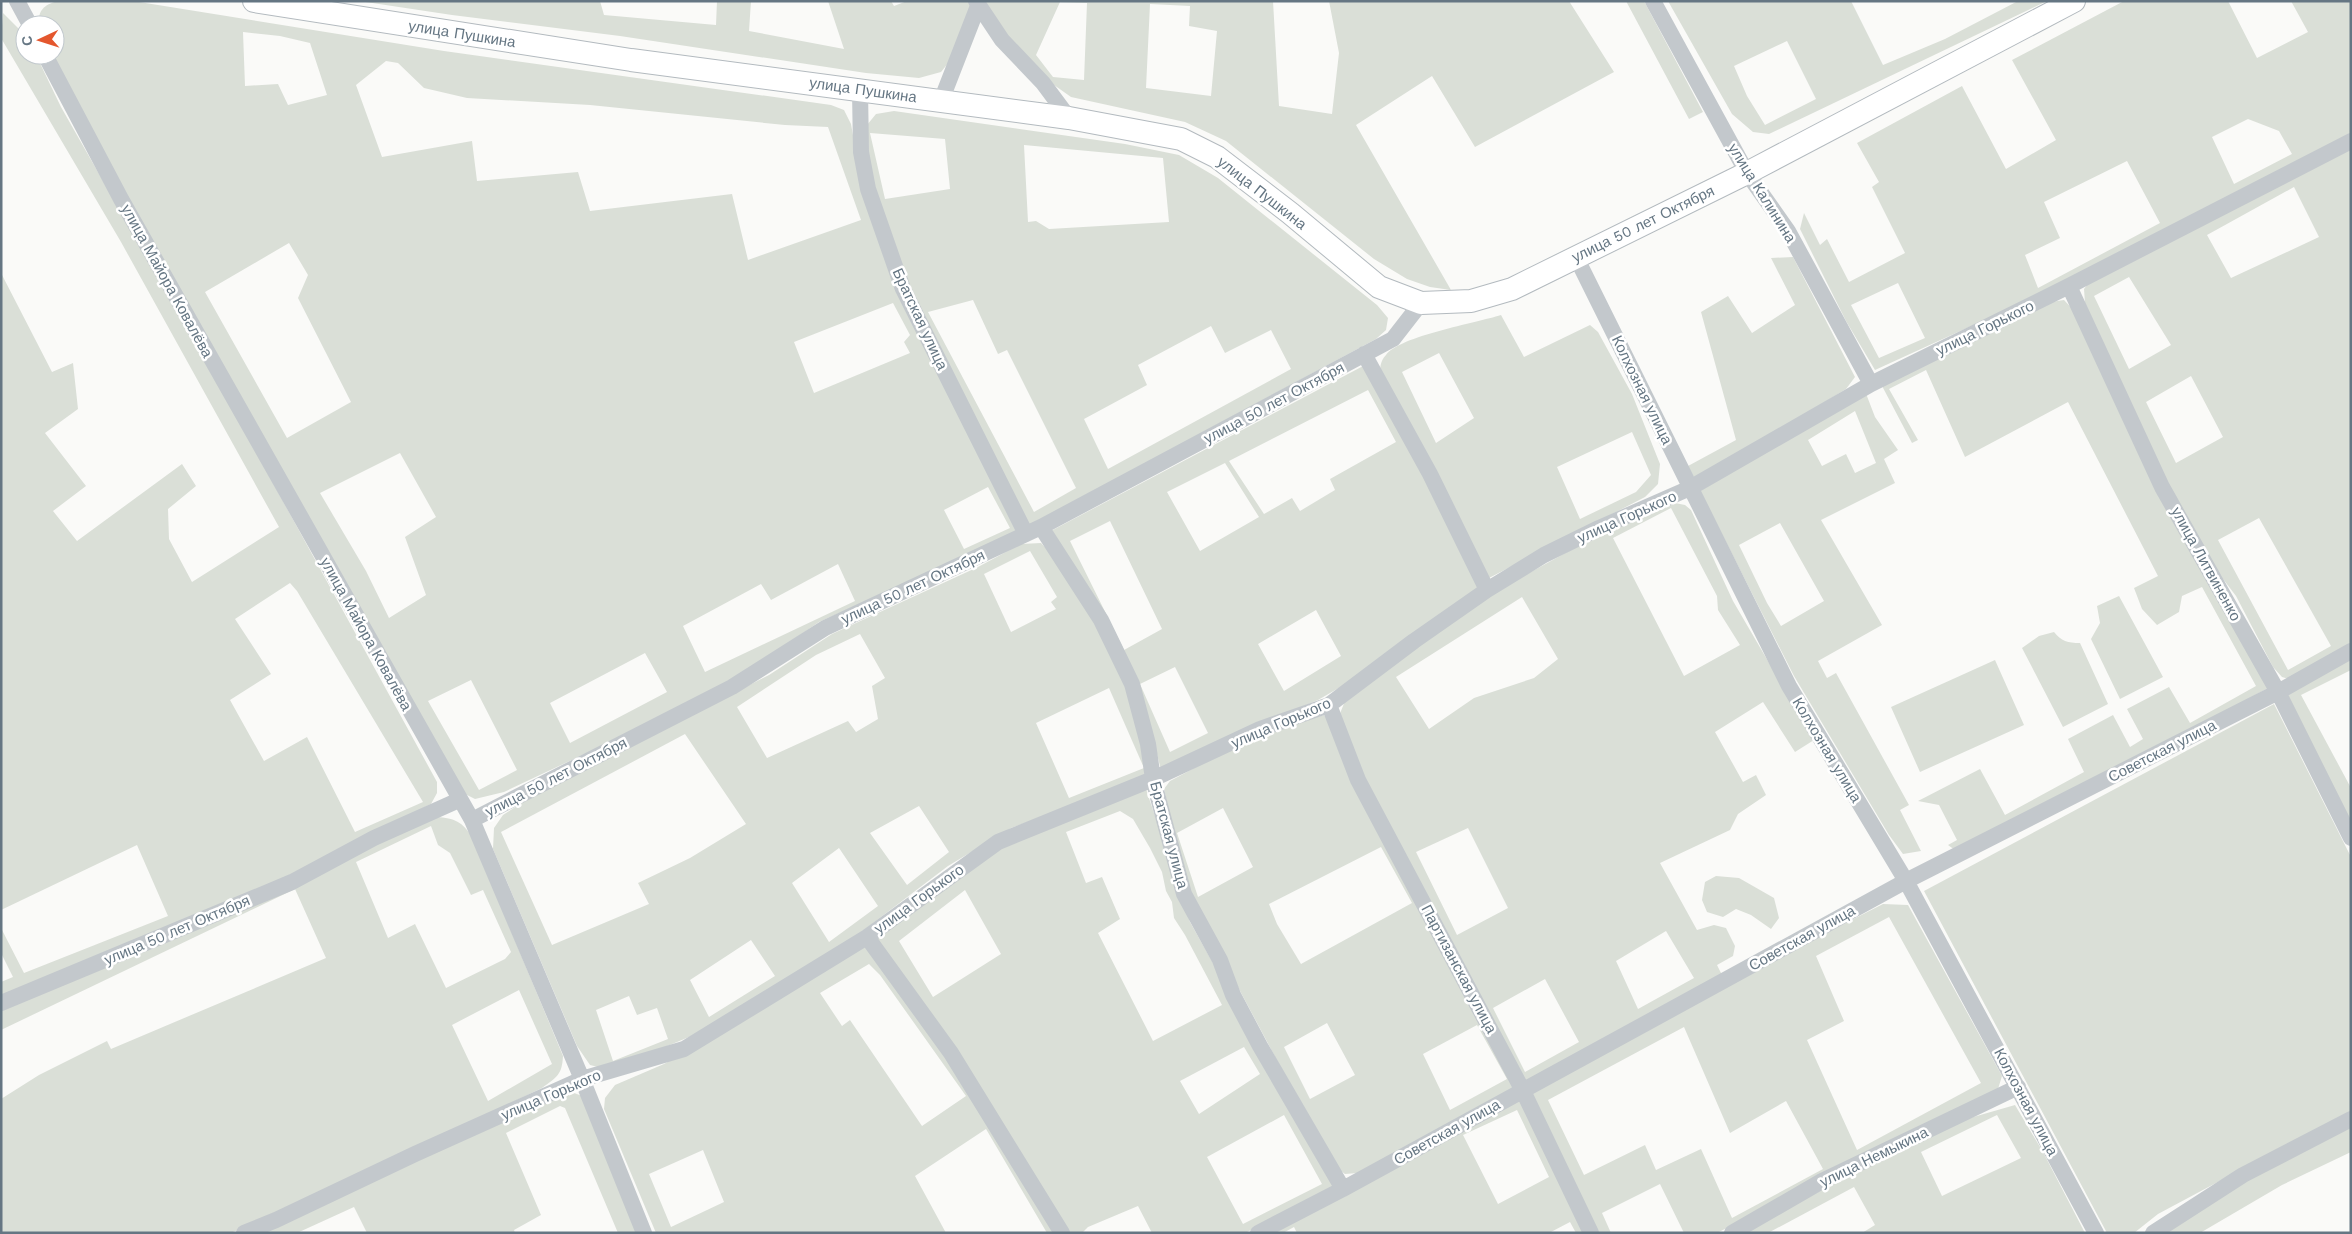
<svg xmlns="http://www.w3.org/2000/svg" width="2352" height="1234" font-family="'Work Sans',sans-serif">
	<rect width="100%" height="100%" fill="#fafaf8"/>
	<path fill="#dadfd7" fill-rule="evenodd" d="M 58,1 L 133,1 L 444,51 L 831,105 L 844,110 L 851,124 L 861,180 L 1020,532 L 819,622 L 742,675 L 595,749 L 504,792 L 475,799 L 463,793 L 149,238 L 52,55 L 55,55 L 55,25 L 38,25 C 39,10 43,5 58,1 ZM 243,32 L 280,36 L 310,43 L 327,95 L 288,105 L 278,84 L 245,86 ZM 386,61 L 398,63 L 424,88 L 467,98 L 590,105 L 785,125 L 828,127 L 861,220 L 748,260 L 732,194 L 590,211 L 578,172 L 477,181 L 472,141 L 382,157 L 356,85 ZM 289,243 L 308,275 L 298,298 L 351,402 L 287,438 L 205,292 ZM 893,303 L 910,335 L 904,342 L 910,353 L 814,393 L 794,342 ZM 400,453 L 436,517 L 405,537 L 426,595 L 389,618 L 366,571 L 320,493 ZM 988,487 L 1010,528 L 964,549 L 944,510 ZM 838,564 L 855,601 L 705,672 L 683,626 L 761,584 L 771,600 ZM 645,653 L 667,692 L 570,743 L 550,703 ZM 471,680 L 517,770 L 479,790 L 428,701 Z
		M 359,1 L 600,1 L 604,15 L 716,25 L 717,1 L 751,1 L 749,31 L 844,49 L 828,1 L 891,1 L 894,6 L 907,1 L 972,1 L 957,52 L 941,72 L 919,78 L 866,73 L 620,36 L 452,15 Z
		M 982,1 L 1273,1 L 1279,106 L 1332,114 L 1339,53 L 1329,1 L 1569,1 L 1614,72 L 1475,147 L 1432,76 L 1356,125 L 1451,290 L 1430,287 L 1407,279 L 1374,259 L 1226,141 L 1185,122 L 1071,97 L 1047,80 L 1003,33 ZM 1060,2 L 1087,3 L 1084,80 L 1053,77 L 1036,55 ZM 1150,4 L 1190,6 L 1189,26 L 1217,31 L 1211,96 L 1146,88 Z
		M 1626,1 L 1644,1 L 1703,112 L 1689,119 Z
		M 1668,1 L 1851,1 L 1883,65 L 1945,39 L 2018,1 L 2047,1 L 1769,134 L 1753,132 L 1732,114 ZM 1787,41 L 1816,99 L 1765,125 L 1747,96 L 1734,66 Z
		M 2124,1 L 2228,1 L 2257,58 L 2308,32 L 2291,1 L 2351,1 L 2351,135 L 2061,285 L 1875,370 L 1846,321 L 1800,229 L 1804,213 L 1820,245 L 1827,239 L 1849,282 L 1905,253 L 1872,187 L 1879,182 L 1857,143 L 1962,86 L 2006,169 L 2056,140 L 2012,60 ZM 2248,119 L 2279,131 L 2292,154 L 2234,184 L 2212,137 ZM 2127,161 L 2160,223 L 2038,288 L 2025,255 L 2060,238 L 2044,202 ZM 1898,283 L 1925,338 L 1879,358 L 1851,305 Z
		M 3,13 L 25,35 L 25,55 L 36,55 L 61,107 L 228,401 L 437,782 L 437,793 L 431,804 L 282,879 L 1,997 L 1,982 L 13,977 L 1,953 L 1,928 L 24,973 L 168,916 L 137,845 L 1,910 L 1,273 L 52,372 L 73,363 L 78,409 L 45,433 L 86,486 L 53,511 L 77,541 L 182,464 L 196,486 L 168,509 L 169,539 L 192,582 L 279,527 L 121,242 L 1,38 ZM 290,583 L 297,591 L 423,802 L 355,832 L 307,737 L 264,761 L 230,700 L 271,674 L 235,619 Z
		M 894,111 L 1125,144 L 1179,155 L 1218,178 L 1377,305 L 1388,318 L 1386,330 L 1376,339 L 1027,527 L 906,287 L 871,187 L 867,125 L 876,114 ZM 870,133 L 945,139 L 950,189 L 885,199 ZM 1024,145 L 1163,158 L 1169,222 L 1049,229 L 1036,221 L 1028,222 ZM 973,300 L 998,354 L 1007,350 L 1076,488 L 1034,512 L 928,312 ZM 1211,326 L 1225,353 L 1271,330 L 1291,369 L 1108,469 L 1084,419 L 1147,385 L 1138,365 Z
		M 2351,147 L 2351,645 L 2289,679 L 2282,677 L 2273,667 L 2236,596 L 2220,575 L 2166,482 L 2085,303 L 2084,289 L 2090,281 ZM 2294,187 L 2319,237 L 2231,278 L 2207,235 ZM 2129,277 L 2171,345 L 2129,369 L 2094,296 ZM 2191,376 L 2223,437 L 2176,463 L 2146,402 ZM 2259,518 L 2331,646 L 2288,670 L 2218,540 Z
		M 1793,257 L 1855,377 L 1846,389 L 1696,481 L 1688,466 L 1736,440 L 1701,312 L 1728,296 L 1752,333 L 1795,305 L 1771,258 Z
		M 2064,300 L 2082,319 L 2268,688 L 1963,856 L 1948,845 L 1957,840 L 1939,805 L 1918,801 L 1980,769 L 2005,815 L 2084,772 L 2068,739 L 2113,715 L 2130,747 L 2143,739 L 2127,709 L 2169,687 L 2190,723 L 2256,686 L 2202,587 L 2182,596 L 2179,612 L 2157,625 L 2142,609 L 2134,588 L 2158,576 L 2068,402 L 1965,457 L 1926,370 L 1889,389 L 1918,440 L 1912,443 L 1881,384 L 2051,302 Z
		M 1501,315 L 1524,357 L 1590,325 L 1598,332 L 1632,394 L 1660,464 L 1658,484 L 1645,497 L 1489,578 L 1380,376 C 1380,368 1380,361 1386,355 C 1400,336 1476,323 1501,315 ZM 1439,353 L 1474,418 L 1436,443 L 1402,372 ZM 1632,432 L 1651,475 L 1636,492 L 1580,519 L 1557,467 Z
		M 1365,365 L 1482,586 L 1356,678 L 1318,700 L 1236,734 L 1161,770 L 1154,742 L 1049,532 ZM 1368,390 L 1396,442 L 1330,479 L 1335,490 L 1300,511 L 1292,498 L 1264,514 L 1229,461 ZM 1225,463 L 1259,517 L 1200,551 L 1167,492 ZM 1110,521 L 1162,629 L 1124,650 L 1070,541 ZM 1316,610 L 1341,656 L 1284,691 L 1258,644 ZM 1175,667 L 1208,733 L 1170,752 L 1140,684 Z
		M 1865,391 L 1875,417 L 1898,450 L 1884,459 L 1895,483 L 1821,520 L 1882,625 L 1818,661 L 1827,678 L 1836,673 L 1909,805 L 1900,810 L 1921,851 L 1903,854 L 1889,835 L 1794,676 L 1700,491 ZM 1855,411 L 1876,463 L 1855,473 L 1846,454 L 1822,466 L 1808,440 ZM 1780,523 L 1824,601 L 1781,626 L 1767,603 L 1739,545 Z
		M 1675,503 L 1685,505 L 1691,510 L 1733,601 L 1814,740 L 1795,752 L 1763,702 L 1715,732 L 1743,782 L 1756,775 L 1766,795 L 1738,814 L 1730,830 L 1660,863 L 1697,930 L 1714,925 L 1726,928 L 1735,946 L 1733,956 L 1717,965 L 1722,975 L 1523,1084 L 1361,775 L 1339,716 L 1345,701 L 1485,597 L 1591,539 ZM 1671,508 L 1717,596 L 1718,610 L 1740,645 L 1684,676 L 1613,538 ZM 1522,597 L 1558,659 L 1534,678 L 1474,698 L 1429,729 L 1396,677 ZM 1468,828 L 1508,908 L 1457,935 L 1416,852 ZM 1666,931 L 1694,978 L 1638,1009 L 1616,961 ZM 1545,979 L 1579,1042 L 1525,1072 L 1493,1008 Z
		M 1041,543 L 1057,560 L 1098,625 L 1129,689 L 1150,776 L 1011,828 L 948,866 L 835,952 L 701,1032 L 653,1052 L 606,1069 L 590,1065 L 577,1046 L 493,849 L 494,828 L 503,815 L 534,795 L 769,675 L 832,634 L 978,567 L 1021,544 ZM 1030,551 L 1057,597 L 1051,602 L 1056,609 L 1011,632 L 984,574 ZM 860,634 L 885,678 L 872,686 L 878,719 L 856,732 L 848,721 L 767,758 L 737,707 L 816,655 ZM 1109,688 L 1144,768 L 1069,798 L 1036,723 ZM 685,734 L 746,824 L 690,858 L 638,883 L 649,904 L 552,945 L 501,832 ZM 919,806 L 949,852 L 907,885 L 870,833 ZM 839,848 L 878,906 L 829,942 L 792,883 ZM 751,940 L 775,976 L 709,1017 L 690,980 ZM 629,996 L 637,1015 L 657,1008 L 668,1039 L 613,1061 L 596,1010 Z
		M 2119,596 L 2163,677 L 2120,699 L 2091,639 L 2100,623 L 2097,606 Z
		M 2054,632 C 2061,641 2068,643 2080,643 L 2108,704 L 2063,727 L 2022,648 L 2039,636 Z
		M 2351,657 L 2351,670 L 2301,695 L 2351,788 L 2351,825 L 2286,693 Z
		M 1995,660 L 2024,725 L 1920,772 L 1891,707 Z
		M 2274,704 L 2351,857 L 2351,1111 L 2158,1214 L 2134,1233 L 2107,1233 L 1924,891 Z
		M 1324,715 L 1331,724 L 1516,1088 L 1358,1173 L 1345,1174 L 1336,1167 L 1322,1145 L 1189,895 L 1164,789 L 1170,781 L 1251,738 ZM 1223,808 L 1253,867 L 1198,897 L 1177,833 ZM 1381,847 L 1412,903 L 1301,964 L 1277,924 L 1269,904 ZM 1327,1023 L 1355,1075 L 1310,1099 L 1284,1047 ZM 1477,1025 L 1507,1079 L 1450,1110 L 1423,1054 Z
		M 1146,789 L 1190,922 L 1338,1186 L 1245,1233 L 1152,1233 L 1138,1206 L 1088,1227 L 1082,1233 L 1066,1233 L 873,939 L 996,848 ZM 1120,811 L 1133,819 L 1150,848 L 1162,872 L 1166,891 L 1172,902 L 1174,918 L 1185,935 L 1222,1005 L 1153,1041 L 1098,933 L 1120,919 L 1102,877 L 1086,883 L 1066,832 ZM 965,890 L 1001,954 L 933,997 L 899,941 ZM 1244,1047 L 1260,1074 L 1199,1114 L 1180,1081 ZM 1284,1115 L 1322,1184 L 1243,1224 L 1207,1157 Z
		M 437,817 C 454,818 463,822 472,837 L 563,1056 C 562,1075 557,1077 542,1088 L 275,1216 L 230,1233 L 1,1233 L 1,1099 L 39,1075 L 107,1041 L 111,1049 L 326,958 L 295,889 L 1,1030 L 1,1010 L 378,840 ZM 431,826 L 438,845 L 450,853 L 471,895 L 483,890 L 511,952 L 505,959 L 446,988 L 415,924 L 388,938 L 356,862 ZM 519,990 L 552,1064 L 488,1101 L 452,1025 Z
		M 1716,876 L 1739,878 L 1774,898 L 1779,918 L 1771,929 L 1751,915 L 1736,909 L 1723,917 L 1707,912 L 1702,900 L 1705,882 Z
		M 1883,904 L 1908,905 L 2002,1076 L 1998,1089 L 1717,1233 L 1684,1233 L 1660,1184 L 1602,1213 L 1611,1233 L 1595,1233 L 1530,1094 L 1720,987 ZM 1889,917 L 1981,1083 L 1857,1150 L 1807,1040 L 1844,1021 L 1816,956 ZM 1684,1027 L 1730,1133 L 1786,1101 L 1823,1169 L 1732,1218 L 1701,1149 L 1656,1170 L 1645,1145 L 1584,1175 L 1548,1100 Z
		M 864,945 L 947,1055 L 1057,1233 L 1047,1233 L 986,1129 L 915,1176 L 946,1233 L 656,1233 L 604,1109 L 605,1098 L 615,1085 L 664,1064 L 696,1046 ZM 869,964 L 880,975 L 966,1096 L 922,1126 L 850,1020 L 842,1026 L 820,993 ZM 703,1150 L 724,1202 L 671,1227 L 649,1174 Z
		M 569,1091 L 582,1096 L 638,1233 L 618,1233 L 565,1108 L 560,1106 L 506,1133 L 541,1215 L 514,1230 L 515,1233 L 367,1233 L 354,1207 L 297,1233 L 256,1233 Z
		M 1519,1097 L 1584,1233 L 1576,1233 L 1570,1222 L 1549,1233 L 1297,1233 L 1294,1227 L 1283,1233 L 1266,1233 ZM 1517,1110 L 1549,1177 L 1498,1204 L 1463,1135 Z
		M 2015,1105 L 2043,1152 L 2085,1233 L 1862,1233 L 1875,1225 L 1854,1187 L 1768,1233 L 1741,1233 L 1865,1167 L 1956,1122 ZM 1997,1115 L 2021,1158 L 1942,1196 L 1921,1152 Z
		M 2351,1123 L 2351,1152 L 2282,1185 L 2200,1233 L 2163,1233 L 2246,1178 Z"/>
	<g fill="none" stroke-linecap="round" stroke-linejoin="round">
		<g stroke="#b3babf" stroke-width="24">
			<path id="secondary" d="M 254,1 L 631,60 L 1069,118 L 1181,139 L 1217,157 L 1290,213 L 1379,287 L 1421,303 L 1471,301 L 1512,289 L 1747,173 L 2074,1"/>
		</g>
		<path stroke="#c3c8cc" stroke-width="16" d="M 17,1 L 30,25
			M 976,1 L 1002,40 L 1043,83 L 1069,118
			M 1653,1 L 1747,173 L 1788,231 L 1871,384
			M 45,55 L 121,199 L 472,820 L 582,1079 L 644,1233
			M 860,90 L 861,152 L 868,189 L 903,289 L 1026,534
			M 941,101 L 978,6
			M 1576,257 L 1789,686 L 1906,881 L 2096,1233
			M 2069,286 L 2162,487 L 2278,692 L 2351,838
			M 1364,354 L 1430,474 L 1487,590
			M 1041,527 L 1101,620 L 1132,684 L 1148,744 L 1153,779 L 1184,894 L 1220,960 L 1233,995 L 1260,1046 L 1343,1189
			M 1329,705 L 1358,780 L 1523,1091 L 1591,1233
			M 472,820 L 732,687 L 825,628 L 1041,527 L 1393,339 L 1421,303
			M 867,937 L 951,1053 L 1062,1233
			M 1,1003 L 292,882 L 374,838 L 459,800
			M 244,1233 L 276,1220 L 415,1154 L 582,1079 L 684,1049 L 867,937 L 998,842 L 1153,779 L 1260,729 L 1329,705 L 1414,641 L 1487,590 L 1544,555 L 1599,528 L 1690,488 L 1871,384 L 2069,286 L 2351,141
			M 1258,1233 L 1343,1189 L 1906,881 L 2278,692 L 2351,651
			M 1732,1233 L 1822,1181 L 2018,1087
			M 2153,1233 L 2243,1175 L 2351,1119"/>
		<use href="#secondary" stroke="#fff" stroke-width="22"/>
	</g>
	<g text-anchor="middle" stroke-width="5" stroke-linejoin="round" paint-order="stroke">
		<g font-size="15" fill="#657683" stroke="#fff">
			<text transform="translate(462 34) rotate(9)" y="5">улица Пушкина</text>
			<text transform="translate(863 90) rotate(8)" y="5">улица Пушкина</text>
			<text transform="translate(1262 193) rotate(38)" y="5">улица Пушкина</text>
			<text transform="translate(1762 193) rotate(58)" y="5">улица Калинина</text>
			<text transform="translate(1643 224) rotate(-26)" y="5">улица 50 лет Октября</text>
			<text transform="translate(167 281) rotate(61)" y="5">улица Майора Ковалёва</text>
			<text transform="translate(920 319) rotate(65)" y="5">Братская улица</text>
			<text transform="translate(1985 328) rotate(-26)" y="5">улица Горького</text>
			<text transform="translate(1642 390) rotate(64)" y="5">Колхозная улица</text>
			<text transform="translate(1274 403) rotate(-28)" y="5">улица 50 лет Октября</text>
			<text transform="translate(1627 517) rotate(-24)" y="5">улица Горького</text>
			<text transform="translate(2206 564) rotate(61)" y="5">улица Литвиненко</text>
			<text transform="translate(913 587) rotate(-25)" y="5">улица 50 лет Октября</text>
			<text transform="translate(366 634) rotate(61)" y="5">улица Майора Ковалёва</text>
			<text transform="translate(1281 723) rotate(-23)" y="5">улица Горького</text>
			<text transform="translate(1827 750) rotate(59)" y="5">Колхозная улица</text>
			<text transform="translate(2162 751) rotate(-27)" y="5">Советская улица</text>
			<text transform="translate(556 777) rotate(-27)" y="5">улица 50 лет Октября</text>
			<text transform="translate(1169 835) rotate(75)" y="5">Братская улица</text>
			<text transform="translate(919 899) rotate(-36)" y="5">улица Горького</text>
			<text transform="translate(177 930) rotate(-23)" y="5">улица 50 лет Октября</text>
			<text transform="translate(1802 938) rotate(-29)" y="5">Советская улица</text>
			<text transform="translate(1459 969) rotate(62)" y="5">Партизанская улица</text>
			<text transform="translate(551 1095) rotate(-23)" y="5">улица Горького</text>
			<text transform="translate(2026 1102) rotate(62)" y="5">Колхозная улица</text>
			<text transform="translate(1447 1132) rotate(-29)" y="5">Советская улица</text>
			<text transform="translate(1874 1157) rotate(-26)" y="5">улица Немыкина</text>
		</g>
	</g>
	<rect width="2352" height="1234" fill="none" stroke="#657683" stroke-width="5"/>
	<g transform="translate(40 40) rotate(266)"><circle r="24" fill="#ffffff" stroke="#c1c8cd"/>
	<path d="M0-4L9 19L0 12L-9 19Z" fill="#e4572e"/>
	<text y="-8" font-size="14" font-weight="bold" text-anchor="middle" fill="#657683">С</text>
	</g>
</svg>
